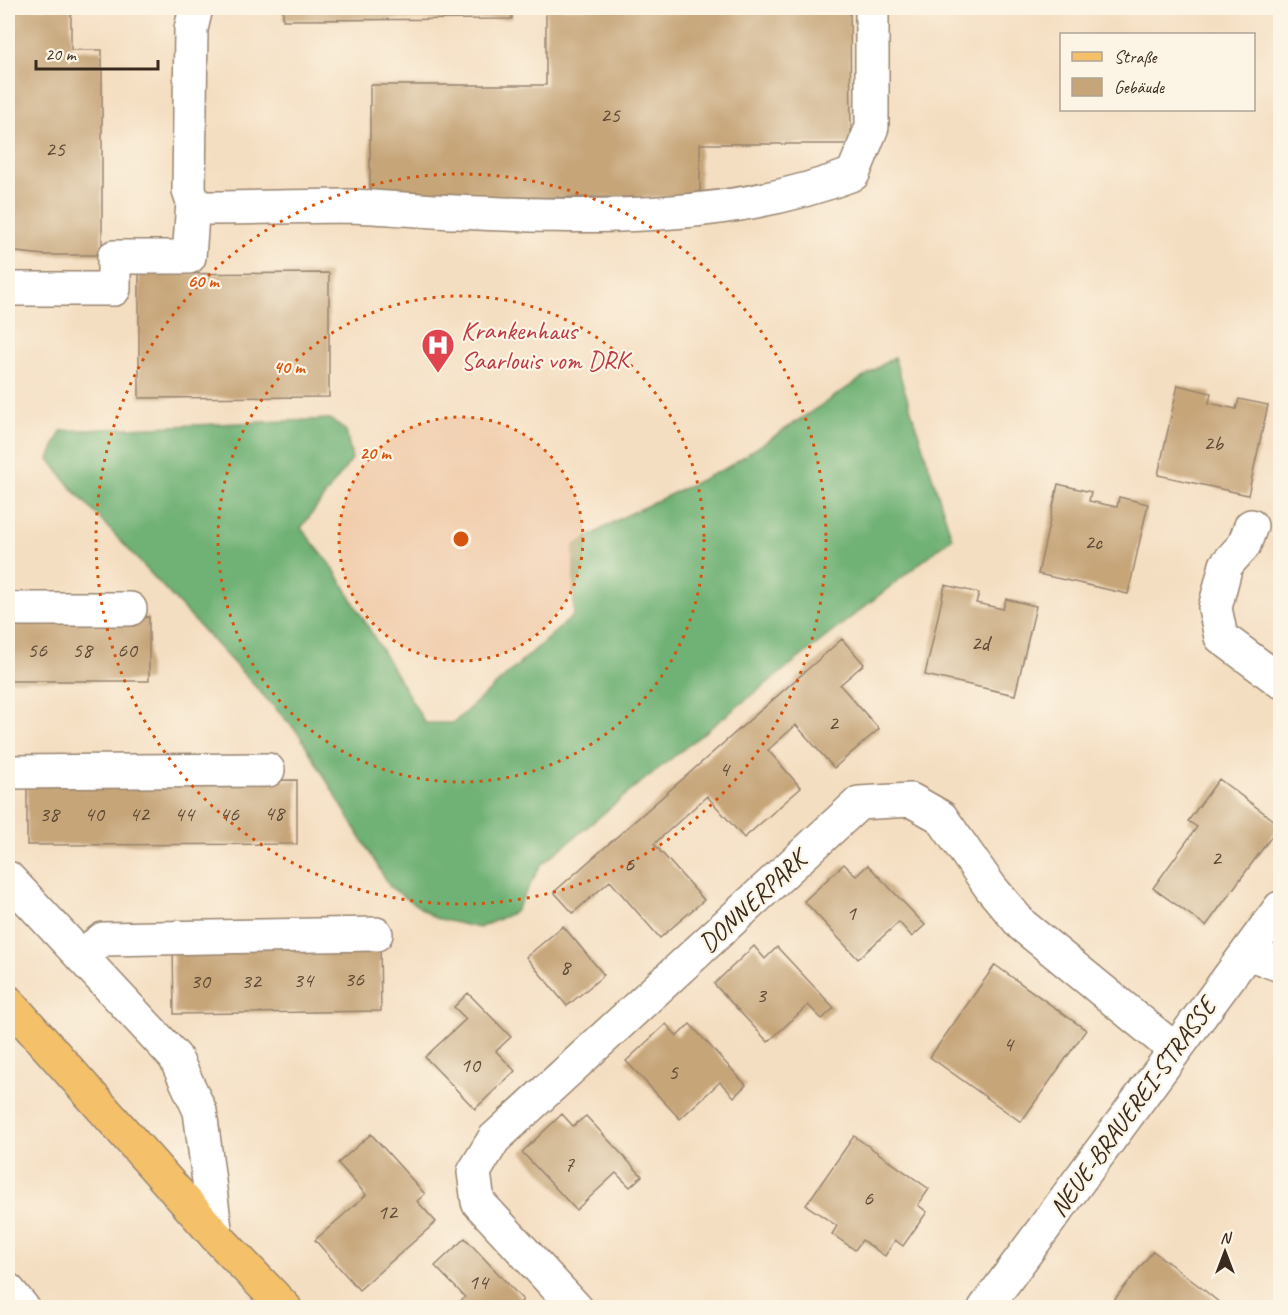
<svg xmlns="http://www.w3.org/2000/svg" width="1288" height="1315" font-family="Caveat,sans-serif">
	<rect width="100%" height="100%" fill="#fcf5e5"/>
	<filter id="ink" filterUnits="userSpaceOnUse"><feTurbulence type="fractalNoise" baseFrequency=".0167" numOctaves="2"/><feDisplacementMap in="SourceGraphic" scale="12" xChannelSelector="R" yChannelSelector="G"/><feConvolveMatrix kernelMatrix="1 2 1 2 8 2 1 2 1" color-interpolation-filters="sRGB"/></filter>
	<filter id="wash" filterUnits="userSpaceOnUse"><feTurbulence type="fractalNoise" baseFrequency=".008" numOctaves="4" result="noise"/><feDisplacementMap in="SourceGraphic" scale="24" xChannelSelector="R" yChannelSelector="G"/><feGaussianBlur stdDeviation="1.35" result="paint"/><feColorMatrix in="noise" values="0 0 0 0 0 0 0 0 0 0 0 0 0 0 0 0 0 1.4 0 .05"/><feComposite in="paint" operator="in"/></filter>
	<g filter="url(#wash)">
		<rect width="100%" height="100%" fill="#f4dec1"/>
		<path fill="#6fb174" stroke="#556e49" stroke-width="1.5" d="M 894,357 L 952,538 L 644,780 L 541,865 L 515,912 L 479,928 L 435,918 L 390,887 L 299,734 L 68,484 L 49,459 L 61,431 L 330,419 L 346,431 L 352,459 L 301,528 L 333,568 L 425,723 L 453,723 L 574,615 L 574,546 L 619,519 L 728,467 Z"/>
		<g id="blocks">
			<path fill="#c6a579" d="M 8,8 L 71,8 L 71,50 L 102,50 L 102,255 L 45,255 L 16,252 L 8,247 Z
				M 283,8 L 512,8 L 512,19 L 283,20 Z
				M 546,8 L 850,8 L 851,144 L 700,144 L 700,197 L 370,198 L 370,85 L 546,85 Z
				M 329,273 L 329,397 L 139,398 L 139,274 Z
				M 1178,385 L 1211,393 L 1209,403 L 1236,409 L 1239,399 L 1268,405 L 1248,495 L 1158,475 Z
				M 1058,484 L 1091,492 L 1089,501 L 1117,507 L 1119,497 L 1148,504 L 1128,594 L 1038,574 Z
				M 945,585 L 979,593 L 976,603 L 1003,609 L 1006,599 L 1036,606 L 1015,695 L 925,675 Z
				M 149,617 L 149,681 L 8,681 L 8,618 Z
				M 842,639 L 864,664 L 840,685 L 879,729 L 834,768 L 796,725 L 768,750 L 801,788 L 744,838 L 707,796 L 654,844 L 704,900 L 660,938 L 610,881 L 573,913 L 554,892 Z
				M 1219,779 L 1280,825 L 1206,926 L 1153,888 L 1197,827 L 1188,821 Z
				M 297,780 L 297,844 L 27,845 L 27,781 Z
				M 844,864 L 856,876 L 868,865 L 925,925 L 912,937 L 899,922 L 858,959 L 804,901 Z
				M 563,926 L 604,975 L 567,1006 L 526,957 Z
				M 380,944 L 381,1011 L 174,1014 L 173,947 Z
				M 754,946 L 765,959 L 777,947 L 834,1008 L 822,1019 L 808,1005 L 768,1042 L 714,984 Z
				M 995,965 L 1086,1030 L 1021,1122 L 930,1057 Z
				M 468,993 L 511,1037 L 496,1051 L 515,1071 L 475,1109 L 425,1057 L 466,1019 L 454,1007 Z
				M 666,1024 L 677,1036 L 690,1024 L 746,1085 L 734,1097 L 720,1082 L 680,1119 L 626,1061 Z
				M 562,1114 L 573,1126 L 586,1116 L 642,1176 L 630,1187 L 616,1173 L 576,1210 L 522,1152 Z
				M 371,1134 L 425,1194 L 417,1201 L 436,1222 L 359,1290 L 315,1240 L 366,1195 L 338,1163 Z
				M 854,1136 L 929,1189 L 918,1205 L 927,1212 L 903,1246 L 895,1240 L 885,1256 L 862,1240 L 855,1250 L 832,1234 L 837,1226 L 806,1205 Z
				M 465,1238 L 523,1300 L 515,1308 L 453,1308 L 465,1297 L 435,1266 Z
				M 1153,1251 L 1199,1286 L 1226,1308 L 1124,1308 L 1114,1300 Z"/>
		</g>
	</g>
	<g filter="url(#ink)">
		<use href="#blocks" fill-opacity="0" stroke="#988470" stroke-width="1.5"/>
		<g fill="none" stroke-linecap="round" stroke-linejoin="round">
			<g stroke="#988470" stroke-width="36">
				<path id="minor" d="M 196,8 L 191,29 L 189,190 L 193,202 L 201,208 C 251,208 301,206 351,206 C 386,207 421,211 456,212 C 587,218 728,222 853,174 L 872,127 L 872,8
					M 8,289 L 114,289 L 114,257 L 189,257 L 193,202
					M 1251,526 L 1244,545 L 1226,565 L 1215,608 L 1221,637 L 1280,681
					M 8,609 L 130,609
					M 8,772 L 268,770
					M 8,878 L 175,1057 L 200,1111 L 216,1236
					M 1248,953 L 1280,965
					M 81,956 L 103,939 L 376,934
					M 8,1290 L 23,1308
					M 576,1308 L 478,1202 L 474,1172 L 494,1139 L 859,803 L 911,800 L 941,817 L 991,888 L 1022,925 L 1174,1049
					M 985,1308 L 1280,908"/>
			</g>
			<g stroke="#988470" stroke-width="36">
				<path id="major" d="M 8,1002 L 216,1236 L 285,1308"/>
			</g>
			<use href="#minor" stroke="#fff" stroke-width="33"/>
			<use href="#major" stroke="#f4c16a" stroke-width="33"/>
		</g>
	</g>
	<circle cx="461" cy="539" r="122" fill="#d7540e" fill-opacity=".12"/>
	<g fill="none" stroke="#d7540e" stroke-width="3" stroke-dasharray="3 6">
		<circle cx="461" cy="539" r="122"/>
		<circle cx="461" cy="539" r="243"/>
		<circle cx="461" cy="539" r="365"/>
	</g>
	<defs>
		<g id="hospital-pin" transform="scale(1.725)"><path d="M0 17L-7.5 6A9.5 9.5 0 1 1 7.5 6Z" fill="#e0444e" stroke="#fcf5e5"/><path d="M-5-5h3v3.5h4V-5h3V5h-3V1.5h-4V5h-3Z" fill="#fff"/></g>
	</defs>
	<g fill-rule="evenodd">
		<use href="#hospital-pin" x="438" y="345"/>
	</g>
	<g text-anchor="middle" stroke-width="4.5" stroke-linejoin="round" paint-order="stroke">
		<g font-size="22" fill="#5e4935">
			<text x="610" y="122">25</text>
			<text x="55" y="156">25</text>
			<text x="1213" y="450">2b</text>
			<text x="1093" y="549">2c</text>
			<text x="980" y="650">2d</text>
			<text x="37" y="657">56</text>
			<text x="82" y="657">58</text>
			<text x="127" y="657">60</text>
			<text x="833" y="730">2</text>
			<text x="724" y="776">4</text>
			<text x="274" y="820">48</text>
			<text x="49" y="821">38</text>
			<text x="94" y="821">40</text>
			<text x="139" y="821">42</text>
			<text x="184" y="821">44</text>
			<text x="229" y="821">46</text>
			<text x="1216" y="865">2</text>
			<text x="629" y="871">6</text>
			<text x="851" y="920">1</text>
			<text x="565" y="974">8</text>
			<text x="354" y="986">36</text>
			<text x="303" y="987">34</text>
			<text x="200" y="988">30</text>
			<text x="251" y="988">32</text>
			<text x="761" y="1002">3</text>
			<text x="1008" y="1051">4</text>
			<text x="470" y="1072">10</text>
			<text x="673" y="1079">5</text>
			<text x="569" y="1171">7</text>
			<text x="868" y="1205">6</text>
			<text x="387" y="1219">12</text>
			<text x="478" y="1289">14</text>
		</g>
		<g font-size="26" fill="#be3a42" stroke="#fcf5e5" text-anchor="start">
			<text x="461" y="339">Krankenhaus<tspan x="461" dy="30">Saarlouis vom DRK</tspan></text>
		</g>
		<g font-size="26" fill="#3b2a1e" stroke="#fcf5e5">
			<text transform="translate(752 901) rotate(-43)" y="9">DONNERPARK</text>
			<text transform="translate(1132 1107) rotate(-54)" y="9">NEUE-BRAUEREI-STRASSE</text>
		</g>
	</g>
	<circle cx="461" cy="539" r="9" fill="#d7540e" stroke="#fcf5e5" stroke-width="3"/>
	<g font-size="18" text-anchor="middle" font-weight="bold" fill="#d7540e" stroke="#fcf5e5" stroke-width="4.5" stroke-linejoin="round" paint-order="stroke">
		<text x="203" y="287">60 m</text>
		<text x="289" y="373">40 m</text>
		<text x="375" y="459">20 m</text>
	</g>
	<rect width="1288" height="1315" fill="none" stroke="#fcf5e5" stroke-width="30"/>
	<rect x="1060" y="33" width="195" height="78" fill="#fcf5e5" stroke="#afa495" stroke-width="1.5"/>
	<rect x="1072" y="52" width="30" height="9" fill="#f4c16a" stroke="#afa495" stroke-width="1.5"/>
	<text x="1114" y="63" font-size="18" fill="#3b2a1e">Straße</text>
	<rect x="1072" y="78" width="30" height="18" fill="#c6a579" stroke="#afa495" stroke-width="1.5"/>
	<text x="1114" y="93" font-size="18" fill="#3b2a1e">Gebäude</text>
	<g transform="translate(1225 1252)" stroke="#fcf5e5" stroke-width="4.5" paint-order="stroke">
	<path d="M0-4.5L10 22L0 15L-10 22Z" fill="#3b2a1e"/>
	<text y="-9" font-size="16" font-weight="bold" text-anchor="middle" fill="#3b2a1e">N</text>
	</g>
	<path d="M36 60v9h122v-9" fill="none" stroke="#3b2a1e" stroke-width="3"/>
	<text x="45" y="60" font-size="18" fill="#3b2a1e" stroke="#fcf5e5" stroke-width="4.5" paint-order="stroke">20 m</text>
</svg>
